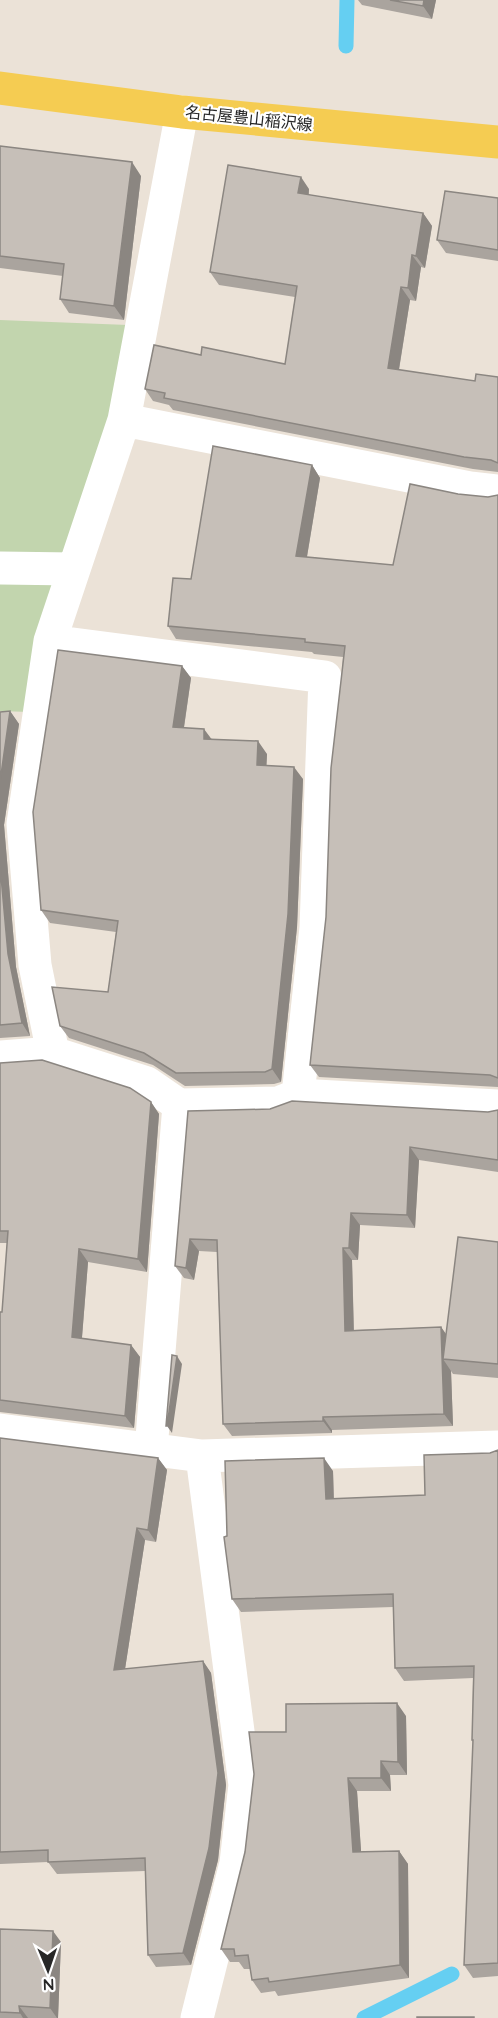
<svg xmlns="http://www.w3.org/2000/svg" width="498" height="2018" font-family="Quicksand,'Noto Sans JP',sans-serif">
	<rect width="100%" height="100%" fill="#ebe2d7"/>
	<path fill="#c2d5ae" d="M 0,320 L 128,325 L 112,414 L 65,559 L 0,557 Z
		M 0,579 L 57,581 L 29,712 L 0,711 Z"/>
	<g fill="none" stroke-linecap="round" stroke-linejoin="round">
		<path stroke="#65cff2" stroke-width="15" d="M 346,46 L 347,0
			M 364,2018 L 452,1974"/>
		<path stroke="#fff" stroke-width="33" d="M 182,112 L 124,420 L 50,641 L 23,824 L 35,965 L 53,1053 L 147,1083 L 179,1105 L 278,1103 L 298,1095 L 498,1106
			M 124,420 L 470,488 L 498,491
			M 0,568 L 74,569
			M 50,641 L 325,677 L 316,928 L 298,1095
			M 0,1057 L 53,1053
			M 0,1430 L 202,1456 L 498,1447
			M 151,1450 L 179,1105
			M 197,2018 L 236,1863 L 245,1785 L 202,1456"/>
		<path stroke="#f5cc52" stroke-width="33" d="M 0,88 L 182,112 L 498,142"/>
	</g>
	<path fill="#aaa49e" d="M 358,0 L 436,0 L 432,19 L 362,5 Z
		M 0,146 L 141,176 L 124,320 L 69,313 L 60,299 L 63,276 L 0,268 Z
		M 309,189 L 309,195 L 423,213 L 432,226 L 425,268 L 421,267 L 416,301 L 410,300 L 399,370 L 475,381 L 498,377 L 498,472 L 473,469 L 173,410 L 169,405 L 153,401 L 145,389 L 201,355 L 285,364 L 295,297 L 219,285 L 210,272 Z
		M 498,198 L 498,261 L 446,253 L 437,240 Z
		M 312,465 L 320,478 L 307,557 L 393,565 L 458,494 L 488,497 L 498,495 L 498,1087 L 319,1077 L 310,1065 L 326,917 L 343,657 L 314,654 L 312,652 L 176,639 L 168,626 L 191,579 Z
		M 182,666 L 191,678 L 184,728 L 212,739 L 267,754 L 266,766 L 303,779 L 297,927 L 281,1082 L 274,1084 L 185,1086 L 153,1065 L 69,1038 L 60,1026 L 108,992 L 116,932 L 50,923 L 41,910 Z
		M 10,711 L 19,724 L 4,825 L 16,967 L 30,1036 L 0,1038 L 0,712 Z
		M 0,1063 L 151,1102 L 159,1114 L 147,1272 L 88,1262 L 82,1338 L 131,1345 L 140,1357 L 134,1428 L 0,1412 L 0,1312 L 2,1312 L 7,1243 L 0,1243 Z
		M 497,1110 L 498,1110 L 498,1172 L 419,1160 L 415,1228 L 360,1225 L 358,1260 L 352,1260 L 354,1330 L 441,1327 L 446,1334 L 498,1242 L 498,1378 L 453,1374 L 451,1371 L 453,1426 L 332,1430 L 332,1433 L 232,1436 L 223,1424 L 217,1252 L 199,1251 L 194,1280 L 184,1278 L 175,1266 L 188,1111 L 488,1112 Z
		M 0,1438 L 158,1458 L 167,1470 L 156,1542 L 145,1540 L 125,1669 L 203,1661 L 211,1673 L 226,1785 L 218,1860 L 191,1965 L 156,1967 L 148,1955 L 145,1871 L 57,1874 L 48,1862 L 0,1864 Z
		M 498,1450 L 498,1976 L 473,1978 L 464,1965 L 473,1742 L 472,1740 L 473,1678 L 404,1681 L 395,1668 L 393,1607 L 241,1612 L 232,1599 L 227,1536 L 333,1471 L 334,1499 L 425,1495 L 490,1453 Z
		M 406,1716 L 407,1775 L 390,1775 L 391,1791 L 357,1791 L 361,1852 L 399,1851 L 408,1864 L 409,1978 L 278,1996 L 275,1991 L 261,1993 L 252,1980 L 250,1969 L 244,1969 L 239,1962 L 230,1962 L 221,1949 L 286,1732 Z
		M 0,1929 L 61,1942 L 58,2018 L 0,2018 Z"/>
	<path fill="#8b8681" d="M 424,0 L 436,0 L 432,19 L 423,6 Z
		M 132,162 L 141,176 L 124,320 L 114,306 Z
		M 301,177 L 309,189 L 307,206 L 298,193 Z
		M 423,213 L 432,226 L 425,268 L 416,256 Z
		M 412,255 L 421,267 L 416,301 L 408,288 Z
		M 401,287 L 410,300 L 397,381 L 388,368 Z
		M 312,465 L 320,478 L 305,568 L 296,556 Z
		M 182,666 L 191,678 L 182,740 L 173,727 Z
		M 10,711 L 19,724 L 4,825 L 16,967 L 30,1036 L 22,1023 L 8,954 L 0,865 L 0,782 Z
		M 204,729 L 213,741 L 204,739 Z
		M 258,741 L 267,754 L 266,778 L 257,765 Z
		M 294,767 L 303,779 L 297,927 L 281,1082 L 272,1069 Z
		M 151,1102 L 159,1114 L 147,1272 L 138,1259 Z
		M 410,1147 L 419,1160 L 415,1228 L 407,1215 Z
		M 351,1213 L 360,1225 L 358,1260 L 349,1248 Z
		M 190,1239 L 199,1251 L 194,1280 L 186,1268 Z
		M 343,1248 L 352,1260 L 354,1343 L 345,1331 Z
		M 79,1249 L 88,1262 L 81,1349 L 72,1337 Z
		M 441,1327 L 450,1340 L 443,1359 L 451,1371 L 453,1426 L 444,1414 Z
		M 131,1345 L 140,1357 L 134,1428 L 125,1416 Z
		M 177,1356 L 182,1364 L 172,1433 L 167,1426 Z
		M 323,1417 L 332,1430 L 332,1433 L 323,1421 Z
		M 158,1458 L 167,1470 L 156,1542 L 148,1530 Z
		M 324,1458 L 333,1471 L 334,1512 L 326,1499 Z
		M 137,1528 L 145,1540 L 123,1682 L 114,1670 Z
		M 203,1661 L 211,1673 L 226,1785 L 218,1860 L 191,1965 L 183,1953 Z
		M 397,1703 L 406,1716 L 407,1775 L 398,1762 Z
		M 381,1761 L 390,1775 L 391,1791 L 381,1778 Z
		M 348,1778 L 357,1791 L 362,1865 L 353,1852 Z
		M 399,1851 L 408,1864 L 409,1978 L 400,1965 Z
		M 53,1931 L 61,1942 L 58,2018 L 57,2018 L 50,2008 Z
		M 19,2006 L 28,2018 L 23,2018 L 20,2013 Z"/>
	<path fill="#c6bfb8" stroke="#8b8681" stroke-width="1.5" d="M 390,0 L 424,0 L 423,6 Z
		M 0,146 L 132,162 L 114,306 L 60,299 L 64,264 L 0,256 Z
		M 228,165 L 301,177 L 298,193 L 423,213 L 416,256 L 412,255 L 408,288 L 401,287 L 388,368 L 475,381 L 476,374 L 498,377 L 498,463 L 491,460 L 464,457 L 164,398 L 165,393 L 145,389 L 154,345 L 201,355 L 202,347 L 285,364 L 297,286 L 210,272 Z
		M 445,191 L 498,198 L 498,250 L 437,240 Z
		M 213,446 L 312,465 L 296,556 L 393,565 L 410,484 L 458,494 L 488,497 L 498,495 L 498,1078 L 490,1075 L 310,1065 L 326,917 L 331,768 L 345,646 L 305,642 L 305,639 L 168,626 L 173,578 L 191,579 Z
		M 58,650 L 182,666 L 173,727 L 204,729 L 204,739 L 258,741 L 257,765 L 294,767 L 288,914 L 272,1069 L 265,1072 L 176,1073 L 144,1053 L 60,1026 L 52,987 L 108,992 L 118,921 L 41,910 L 33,812 Z
		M 10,711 L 0,782 L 0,712 Z
		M 0,865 L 8,954 L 22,1023 L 0,1025 Z
		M 42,1060 L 130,1088 L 151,1102 L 138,1259 L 79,1249 L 72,1337 L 131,1345 L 125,1416 L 0,1400 L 0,1312 L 2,1312 L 8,1231 L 0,1231 L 0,1063 Z
		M 292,1101 L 488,1112 L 498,1110 L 498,1160 L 410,1147 L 407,1215 L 351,1213 L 349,1248 L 343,1248 L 345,1331 L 441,1327 L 444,1414 L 323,1417 L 323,1421 L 223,1424 L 217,1240 L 190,1239 L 186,1268 L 175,1266 L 188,1111 L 270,1109 Z
		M 458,1237 L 498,1242 L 498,1364 L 443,1359 Z
		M 172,1355 L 177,1356 L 167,1426 L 166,1426 Z
		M 0,1438 L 158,1458 L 148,1530 L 137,1528 L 114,1670 L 203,1661 L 218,1773 L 209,1848 L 183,1953 L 148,1955 L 145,1858 L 48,1862 L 48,1850 L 0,1852 Z
		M 498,1450 L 498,1963 L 464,1965 L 473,1740 L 472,1740 L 474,1666 L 395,1668 L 393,1594 L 232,1599 L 224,1537 L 227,1536 L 225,1461 L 324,1458 L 326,1499 L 425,1495 L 424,1455 L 490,1453 Z
		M 397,1703 L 398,1762 L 381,1761 L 381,1778 L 348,1778 L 353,1852 L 399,1851 L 400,1965 L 269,1982 L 268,1978 L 252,1980 L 248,1955 L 235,1956 L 234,1949 L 221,1949 L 245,1852 L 254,1774 L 249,1732 L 286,1732 L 286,1704 Z
		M 0,1929 L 53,1931 L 50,2008 L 19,2006 L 20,2013 L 0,2012 Z
		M 417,2017 L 474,2017 L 474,2018 L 417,2018 Z"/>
	<g text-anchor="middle" stroke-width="4.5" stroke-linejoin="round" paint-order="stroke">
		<g font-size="16" fill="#272727" stroke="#fff">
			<text transform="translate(249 118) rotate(6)" y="6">名古屋豊山稲沢線</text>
		</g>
	</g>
	<g transform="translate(48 1970) rotate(178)" stroke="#ffffff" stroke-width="4.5" paint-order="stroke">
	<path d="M0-4.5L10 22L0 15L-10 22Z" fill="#272727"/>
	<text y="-9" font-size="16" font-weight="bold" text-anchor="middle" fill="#272727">N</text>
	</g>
</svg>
